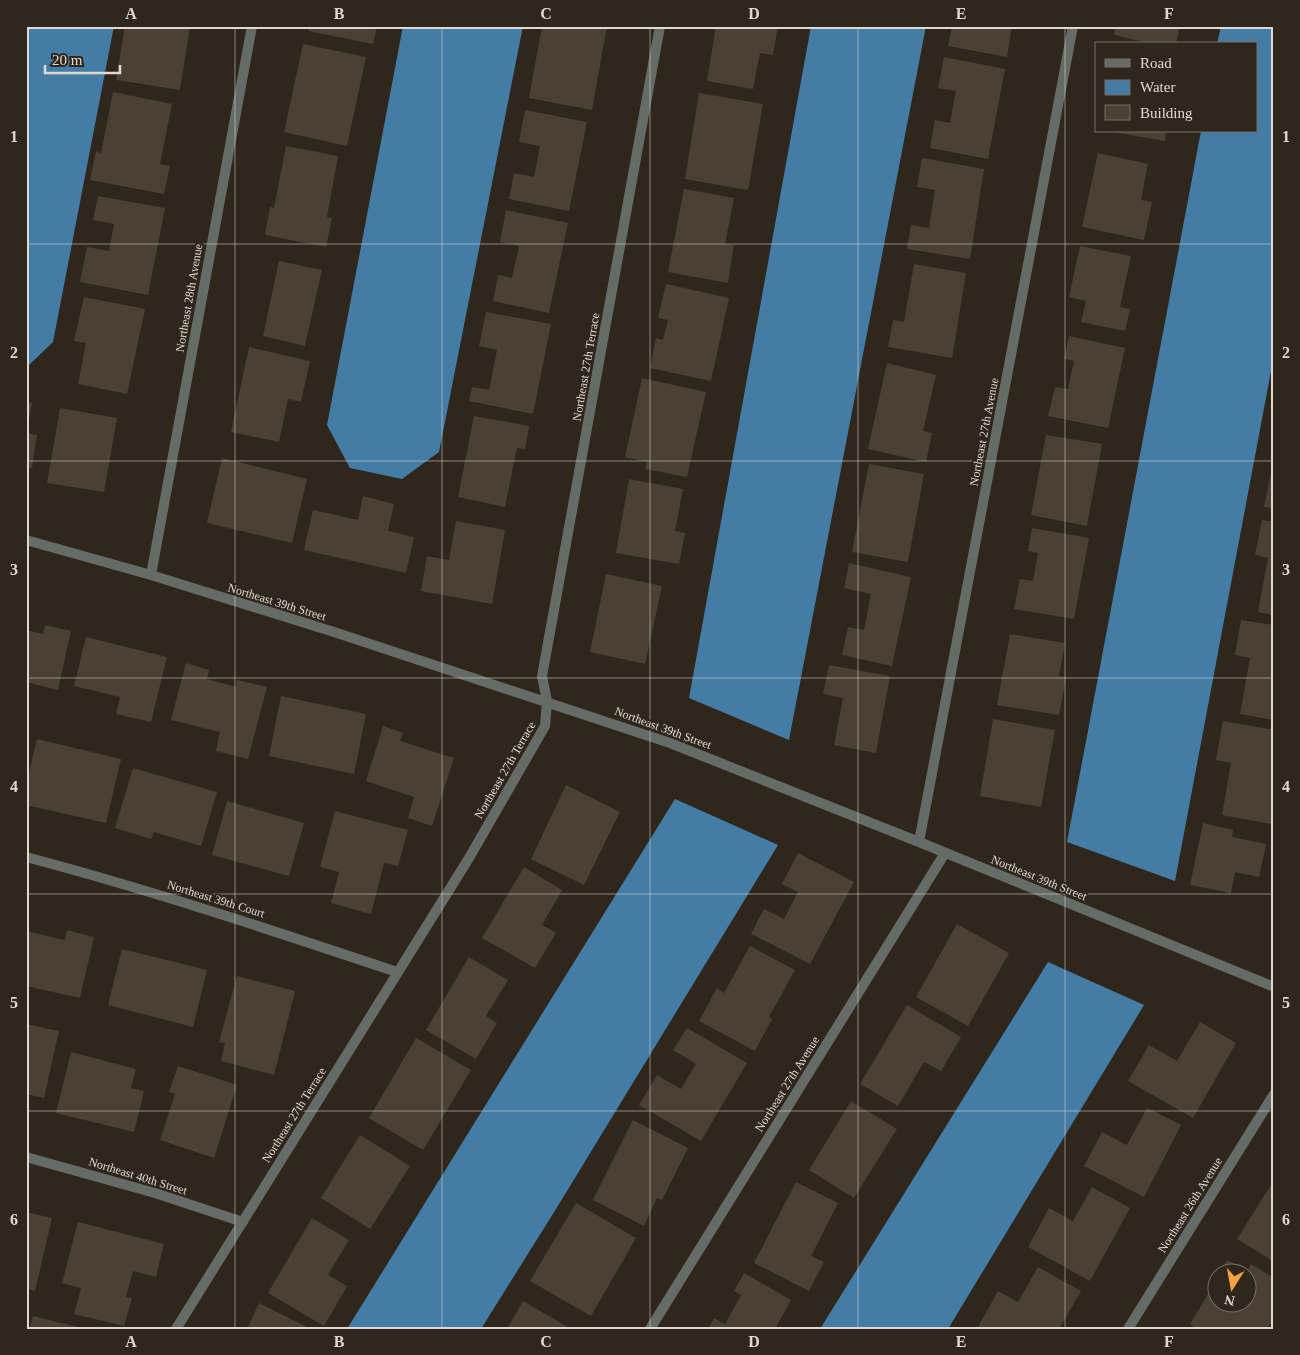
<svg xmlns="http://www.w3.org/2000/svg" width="1300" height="1355" font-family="Georgia,serif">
	<rect width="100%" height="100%" fill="#30271c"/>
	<path fill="#437da6" d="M 26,26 L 114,26 L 53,342 L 26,368 Z
		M 403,26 L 523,26 L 439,452 L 402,479 L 350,468 L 327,425 Z
		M 811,26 L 926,26 L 789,740 L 689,698 Z
		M 1221,26 L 1274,26 L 1274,355 L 1175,881 L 1067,842 L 1201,131 L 1256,131 L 1256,44 L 1217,44 Z
		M 675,799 L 778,845 L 556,1209 L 481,1329 L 347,1329 Z
		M 1048,962 L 1144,1005 L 948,1329 L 820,1329 Z"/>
	<path fill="#4a4034" d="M 125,26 L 190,26 L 180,90 L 116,80 Z
		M 309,26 L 377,26 L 373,44 L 308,31 Z
		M 542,26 L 607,26 L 592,110 L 529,98 Z
		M 716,26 L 778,26 L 773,55 L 760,53 L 753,89 L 707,81 Z
		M 952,26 L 1012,26 L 1007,57 L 948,46 Z
		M 1116,26 L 1180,26 L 1176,44 L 1153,44 L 1114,35 Z
		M 303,44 L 366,57 L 347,146 L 284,132 Z
		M 944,57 L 1005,69 L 988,159 L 930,148 L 935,120 L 950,123 L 956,91 L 938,88 Z
		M 113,92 L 172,104 L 160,164 L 170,166 L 164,194 L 90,180 L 96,151 L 101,153 Z
		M 699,93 L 763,104 L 748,190 L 685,179 Z
		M 525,110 L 587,122 L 569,211 L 509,199 L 514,173 L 534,177 L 540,146 L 519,142 Z
		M 1113,131 L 1166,131 L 1165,141 L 1113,132 Z
		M 286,146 L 338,156 L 327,217 L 332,218 L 326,247 L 265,235 L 270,207 L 274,208 Z
		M 1098,153 L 1148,164 L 1141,200 L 1152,202 L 1144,240 L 1082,227 Z
		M 922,158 L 984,169 L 970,259 L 907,249 L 911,225 L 929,228 L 935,190 L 917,187 Z
		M 684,189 L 734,198 L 725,244 L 734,245 L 728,283 L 668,272 Z
		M 98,196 L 165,208 L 148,295 L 80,282 L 87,247 L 109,251 L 114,224 L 93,220 Z
		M 506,210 L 568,223 L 549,313 L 493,301 L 498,275 L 512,278 L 519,246 L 500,242 Z
		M 1080,246 L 1131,256 L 1120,307 L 1130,309 L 1125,331 L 1081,322 L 1086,301 L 1069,297 Z
		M 279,261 L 322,270 L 305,346 L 263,336 Z
		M 914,264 L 966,273 L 952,358 L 888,347 L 893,320 L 904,322 Z
		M 666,284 L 729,298 L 711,381 L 650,368 L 656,338 L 663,340 L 668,320 L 658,318 Z
		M 84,297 L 145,309 L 127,394 L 78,384 L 86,343 L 74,341 Z
		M 486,312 L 551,324 L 533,414 L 469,401 L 472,387 L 489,390 L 497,350 L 479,346 Z
		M 1069,336 L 1125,348 L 1108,428 L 1048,416 L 1055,387 L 1068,389 L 1074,361 L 1064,359 Z
		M 249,347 L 310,361 L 301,402 L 288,399 L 279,442 L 231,432 Z
		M 887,363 L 936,375 L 923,431 L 932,433 L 926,462 L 868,449 Z
		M 642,378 L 706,392 L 687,477 L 645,469 L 647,462 L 625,457 Z
		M 26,402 L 32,403 L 27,431 L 26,431 Z
		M 60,408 L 117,418 L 104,492 L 47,483 Z
		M 474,416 L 529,426 L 525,449 L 517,448 L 505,507 L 458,497 Z
		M 26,433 L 37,435 L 32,468 L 26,467 Z
		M 1046,435 L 1102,444 L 1087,526 L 1031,515 Z
		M 222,458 L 307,479 L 292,543 L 207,523 Z
		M 869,464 L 924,474 L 908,562 L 852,552 Z
		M 1271,474 L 1274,474 L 1274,509 L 1264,507 Z
		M 629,479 L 683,489 L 675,531 L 685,533 L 679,564 L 616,553 Z
		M 363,496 L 394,504 L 388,531 L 414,537 L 406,573 L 304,550 L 313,510 L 358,520 Z
		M 1262,520 L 1274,522 L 1274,615 L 1258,612 L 1268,558 L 1255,555 Z
		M 456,521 L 505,530 L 492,604 L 421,591 L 427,556 L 449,560 Z
		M 1032,528 L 1089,538 L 1074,619 L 1014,609 L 1020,579 L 1033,581 L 1038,553 L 1028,551 Z
		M 849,563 L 911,577 L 892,666 L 842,655 L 848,627 L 864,630 L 871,594 L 844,588 Z
		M 606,574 L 662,586 L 645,664 L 590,652 Z
		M 1241,620 L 1274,625 L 1274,720 L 1240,714 L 1250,658 L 1235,655 Z
		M 45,625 L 71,631 L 58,690 L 26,682 L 26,630 L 43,634 Z
		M 1010,634 L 1065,643 L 1059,676 L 1066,677 L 1059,715 L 997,705 Z
		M 86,637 L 167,657 L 151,722 L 116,714 L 120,697 L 74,686 Z
		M 186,663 L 209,670 L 207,679 L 236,687 L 237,680 L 267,687 L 248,759 L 216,751 L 220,732 L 171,720 Z
		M 829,665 L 890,676 L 876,753 L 834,745 L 843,698 L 823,694 Z
		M 281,696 L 366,714 L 354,774 L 269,756 Z
		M 993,719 L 1055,730 L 1041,807 L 980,796 Z
		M 1223,721 L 1274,730 L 1274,810 L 1271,824 L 1222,815 L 1231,763 L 1216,760 Z
		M 383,726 L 403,733 L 400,741 L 454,758 L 432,826 L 408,818 L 414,797 L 366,781 Z
		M 37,739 L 121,759 L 106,823 L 26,805 L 26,785 Z
		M 133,768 L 217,792 L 201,846 L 154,832 L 151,839 L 115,828 Z
		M 566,785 L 620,812 L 584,885 L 531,859 Z
		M 227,801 L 304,823 L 289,876 L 212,855 Z
		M 335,811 L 408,830 L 398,866 L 384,863 L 371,914 L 331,903 L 339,872 L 320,867 Z
		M 1203,823 L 1233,830 L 1232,837 L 1266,844 L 1259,877 L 1235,872 L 1231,893 L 1190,885 Z
		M 798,853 L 854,882 L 810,964 L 751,934 L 764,909 L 784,919 L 798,892 L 782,884 Z
		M 524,867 L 562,890 L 542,925 L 556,933 L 535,968 L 482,938 Z
		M 957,924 L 1009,953 L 968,1026 L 916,997 Z
		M 67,930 L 94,937 L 80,998 L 26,986 L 26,931 L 65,940 Z
		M 750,946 L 795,970 L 769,1017 L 772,1019 L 755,1051 L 699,1021 L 717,988 L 724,993 Z
		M 122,949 L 207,970 L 193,1027 L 108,1005 Z
		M 469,957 L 508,980 L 486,1016 L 497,1023 L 476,1059 L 426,1030 Z
		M 237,976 L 295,991 L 274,1075 L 221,1061 L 225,1043 L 219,1042 Z
		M 907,1005 L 961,1037 L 941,1071 L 924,1062 L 898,1106 L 860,1084 Z
		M 1200,1022 L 1236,1043 L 1193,1118 L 1128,1081 L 1149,1045 L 1177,1061 Z
		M 26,1024 L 59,1031 L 44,1098 L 26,1094 Z
		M 687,1028 L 747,1063 L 701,1141 L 639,1105 L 657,1075 L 681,1089 L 696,1064 L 673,1050 Z
		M 416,1038 L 471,1070 L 423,1150 L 369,1118 Z
		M 71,1052 L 136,1069 L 131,1088 L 144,1091 L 134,1132 L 56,1113 Z
		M 178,1066 L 237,1085 L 214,1158 L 160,1140 L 175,1094 L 169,1092 Z
		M 851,1101 L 897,1129 L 854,1198 L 809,1170 Z
		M 1147,1108 L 1181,1125 L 1144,1197 L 1084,1166 L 1102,1132 L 1127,1145 Z
		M 633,1120 L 688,1148 L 662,1200 L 657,1198 L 644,1226 L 593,1200 Z
		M 360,1135 L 410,1166 L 370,1229 L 321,1198 Z
		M 1274,1180 L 1274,1262 L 1237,1239 Z
		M 796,1182 L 838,1203 L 811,1256 L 824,1262 L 809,1291 L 754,1263 Z
		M 1092,1187 L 1130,1208 L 1090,1281 L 1028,1247 L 1049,1208 L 1073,1221 Z
		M 576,1203 L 636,1238 L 591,1316 L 530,1281 Z
		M 26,1212 L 52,1218 L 35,1291 L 26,1289 Z
		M 312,1218 L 349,1240 L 328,1275 L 347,1286 L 324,1326 L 268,1293 Z
		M 78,1222 L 164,1244 L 156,1277 L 133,1271 L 126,1297 L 132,1298 L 124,1326 L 74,1314 L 81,1288 L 62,1283 Z
		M 1227,1260 L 1247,1271 L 1251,1264 L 1274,1278 L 1274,1318 L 1267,1329 L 1197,1329 L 1190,1324 L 1218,1277 L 1218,1302 L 1248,1302 L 1248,1272 L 1220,1272 Z
		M 1038,1267 L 1081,1291 L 1059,1329 L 977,1329 L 998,1291 L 1018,1302 Z
		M 744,1273 L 791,1300 L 775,1329 L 708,1329 L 714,1318 L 725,1324 L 741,1295 L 734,1291 Z
		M 523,1301 L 571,1329 L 507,1329 Z
		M 259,1303 L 311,1329 L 247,1329 Z
		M 33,1316 L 82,1328 L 82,1329 L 29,1329 Z"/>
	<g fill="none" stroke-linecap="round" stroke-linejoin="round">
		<path stroke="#656b66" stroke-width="10" d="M 26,540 L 151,575 L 334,632 L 670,743 L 919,842 L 1274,987
			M 151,575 L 252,26
			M 919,842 L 1073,26
			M 26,857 C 151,890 274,931 397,972
			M 26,1157 L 155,1193 L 243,1222
			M 176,1329 L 469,858 L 545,726 L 547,701 L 542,676 L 660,26
			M 650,1329 L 945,853
			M 1128,1329 L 1274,1094"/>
	</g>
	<path fill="none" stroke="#e0d9d2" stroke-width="1" stroke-opacity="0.55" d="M 235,26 L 235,1329M 442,26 L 442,1329M 650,26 L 650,1329M 858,26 L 858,1329M 1065,26 L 1065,1329M 26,244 L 1274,244M 26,461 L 1274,461M 26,678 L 1274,678M 26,894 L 1274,894M 26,1111 L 1274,1111"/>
	<g text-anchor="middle" stroke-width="4" stroke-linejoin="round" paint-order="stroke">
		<g font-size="12" fill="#e0d9d2" stroke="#30271c">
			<text transform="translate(189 298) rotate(-80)" y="4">Northeast 28th Avenue</text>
			<text transform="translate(586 367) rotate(-80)" y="4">Northeast 27th Terrace</text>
			<text transform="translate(984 432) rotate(-79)" y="4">Northeast 27th Avenue</text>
			<text transform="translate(277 602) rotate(17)" y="4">Northeast 39th Street</text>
			<text transform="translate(663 728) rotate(20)" y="4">Northeast 39th Street</text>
			<text transform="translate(505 770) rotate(-60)" y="4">Northeast 27th Terrace</text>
			<text transform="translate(1039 878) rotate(22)" y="4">Northeast 39th Street</text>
			<text transform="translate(216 899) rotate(17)" y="4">Northeast 39th Court</text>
			<text transform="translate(787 1084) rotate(-58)" y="4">Northeast 27th Avenue</text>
			<text transform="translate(294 1115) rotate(-58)" y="4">Northeast 27th Terrace</text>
			<text transform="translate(138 1176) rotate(17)" y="4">Northeast 40th Street</text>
			<text transform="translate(1190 1205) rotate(-58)" y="4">Northeast 26th Avenue</text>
		</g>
	</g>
	<rect width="1300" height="1355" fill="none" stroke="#30271c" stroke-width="55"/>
	<rect x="1095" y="42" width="162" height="90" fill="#30271c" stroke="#766e65"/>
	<rect x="1105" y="59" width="25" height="8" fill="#656b66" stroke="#766e65"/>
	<text x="1140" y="68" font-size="15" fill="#e0d9d2">Road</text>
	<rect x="1105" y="80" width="25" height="15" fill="#437da6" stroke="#766e65"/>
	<text x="1140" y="92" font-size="15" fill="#e0d9d2">Water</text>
	<rect x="1105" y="105" width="25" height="15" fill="#4a4034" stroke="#766e65"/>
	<text x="1140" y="118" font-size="15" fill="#e0d9d2">Building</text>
	<g transform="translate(1232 1288) rotate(191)"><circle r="24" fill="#30271c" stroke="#766e65"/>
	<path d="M0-4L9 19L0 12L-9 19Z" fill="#f5a345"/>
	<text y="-8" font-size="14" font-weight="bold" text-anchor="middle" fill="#e0d9d2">N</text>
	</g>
	<path d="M45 65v8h75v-8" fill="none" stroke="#e0d9d2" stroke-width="2.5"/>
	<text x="52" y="65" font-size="15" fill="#e0d9d2" stroke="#30271c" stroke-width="4" paint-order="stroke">20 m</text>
	<rect x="28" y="28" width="1244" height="1300" fill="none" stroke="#e0d9d2" stroke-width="2"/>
	<g font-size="16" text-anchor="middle" font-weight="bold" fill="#e0d9d2">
		<text x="131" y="19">A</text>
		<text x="339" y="19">B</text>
		<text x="546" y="19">C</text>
		<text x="754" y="19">D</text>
		<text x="961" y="19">E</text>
		<text x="1169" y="19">F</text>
		<text x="14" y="142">1</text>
		<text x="1286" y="142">1</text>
		<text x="14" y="358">2</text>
		<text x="1286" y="358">2</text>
		<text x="14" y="575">3</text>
		<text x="1286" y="575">3</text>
		<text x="14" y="792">4</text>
		<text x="1286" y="792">4</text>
		<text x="14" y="1008">5</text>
		<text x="1286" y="1008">5</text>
		<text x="14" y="1225">6</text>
		<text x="1286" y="1225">6</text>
		<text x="131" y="1347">A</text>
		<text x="339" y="1347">B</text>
		<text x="546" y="1347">C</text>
		<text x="754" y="1347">D</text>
		<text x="961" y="1347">E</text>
		<text x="1169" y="1347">F</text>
	</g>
</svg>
